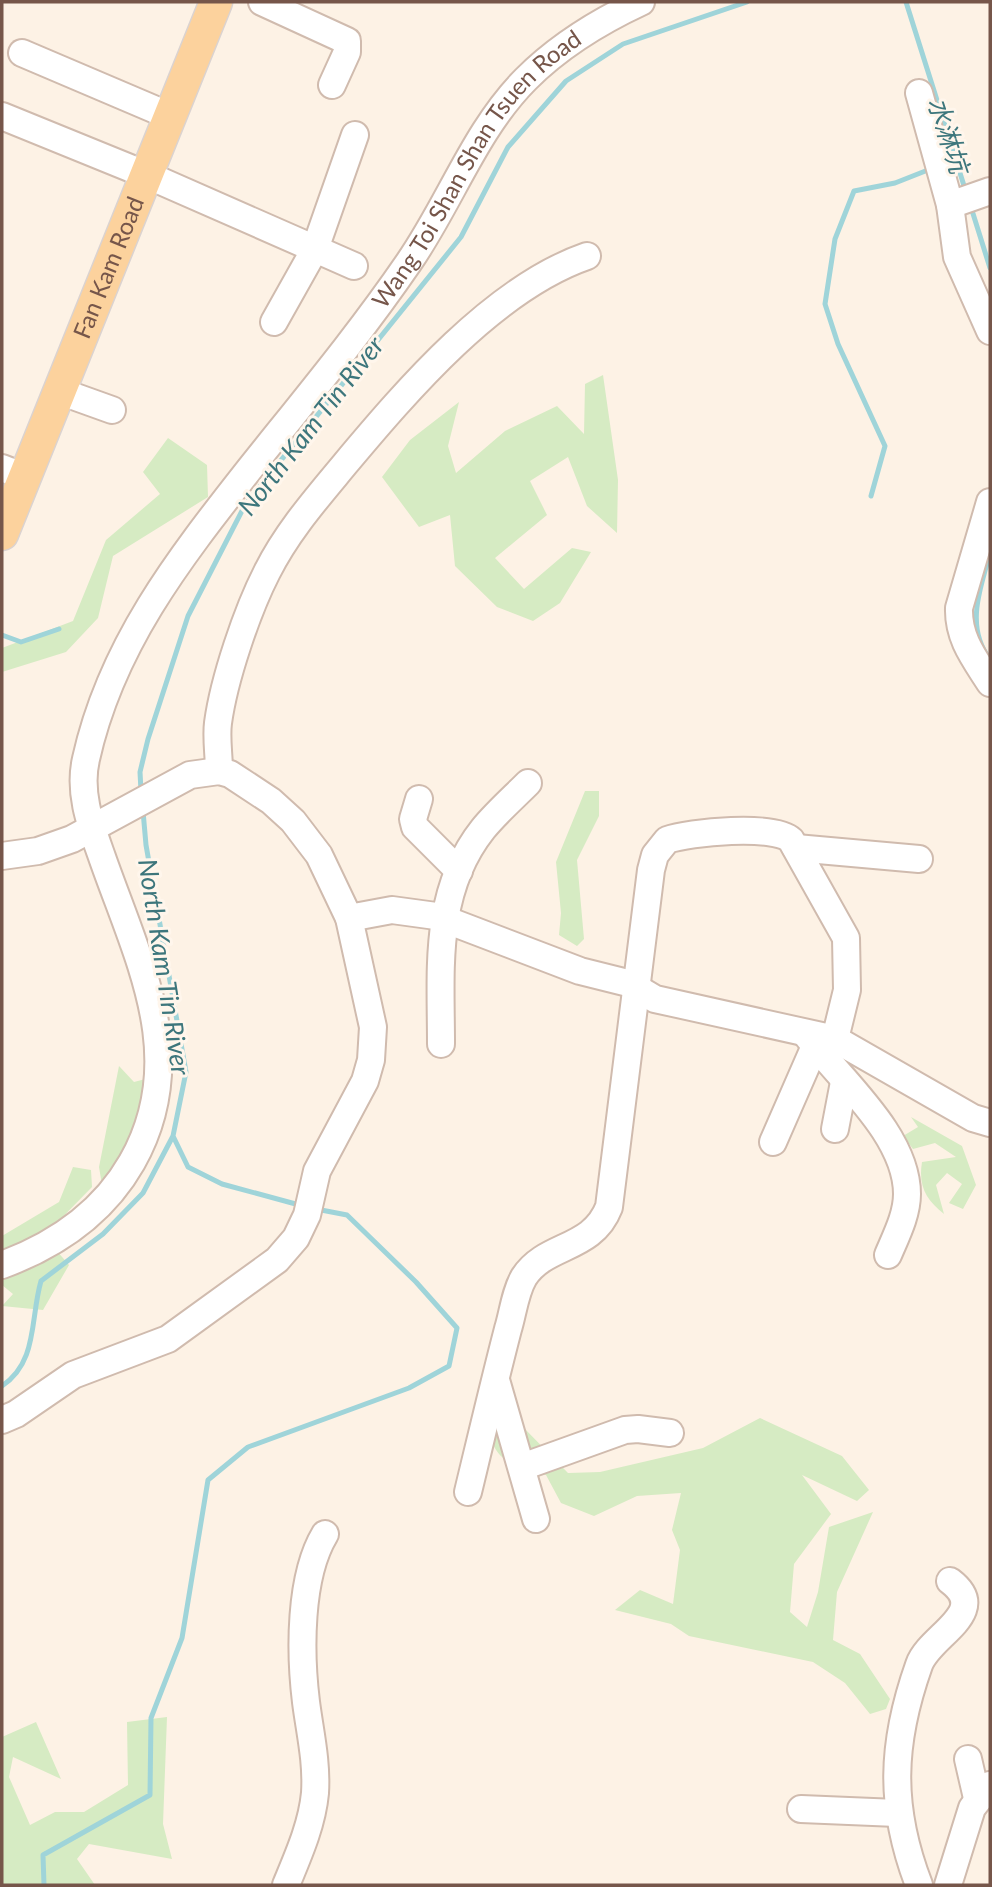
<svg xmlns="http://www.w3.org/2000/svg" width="992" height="1887" font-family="Lato,'Noto Sans TC',sans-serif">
	<rect width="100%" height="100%" fill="#fdf2e5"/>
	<path fill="#d6ebc3" d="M 603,375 L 618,480 L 617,533 L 587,506 L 568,457 L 530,481 L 547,515 L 495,558 L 524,589 L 572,548 L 591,552 L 560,603 L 533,621 L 497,607 L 455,566 L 450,515 L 419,527 L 382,477 L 410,440 L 459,402 L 448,446 L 456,473 L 505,431 L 557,406 L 584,434 L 585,384 Z
		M 168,438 L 207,465 L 208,497 L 113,556 L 98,618 L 66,652 L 2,672 L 2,648 L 73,621 L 106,540 L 160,494 L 143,472 Z
		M 585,791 L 599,791 L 599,816 L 577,860 L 584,939 L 577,946 L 559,935 L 561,913 L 556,862 Z
		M 119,1066 L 134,1082 L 153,1077 L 123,1168 L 102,1185 L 99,1167 Z
		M 911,1117 L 962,1146 L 976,1185 L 963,1209 L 949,1203 L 962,1184 L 947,1173 L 936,1185 L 944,1214 C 926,1200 918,1186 922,1162 L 956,1157 L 935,1143 L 913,1149 L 903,1136 L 918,1127 Z
		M 73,1167 L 91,1170 L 92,1187 L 44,1236 L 69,1265 L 43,1310 L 2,1306 L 13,1294 L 2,1285 L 2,1236 L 59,1202 Z
		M 489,1418 L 523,1427 L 568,1473 L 600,1472 L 703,1448 L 760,1418 L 842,1456 L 869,1490 L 857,1501 L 802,1475 L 831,1514 L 794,1564 L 790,1612 L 807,1627 L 818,1592 L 829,1527 L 873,1512 L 837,1592 L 833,1640 L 860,1654 L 890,1699 L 886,1709 L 870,1714 L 845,1683 L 813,1662 L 689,1636 L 671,1624 L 615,1610 L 640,1590 L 673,1604 L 680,1550 L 672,1530 L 681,1493 L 637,1496 L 594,1516 L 561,1503 L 546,1475 C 510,1464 489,1461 489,1418 Z
		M 167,1717 L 163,1824 L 172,1859 L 89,1844 L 77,1859 L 95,1885 L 2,1885 L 2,1737 L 36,1722 L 61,1779 L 13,1757 L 9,1777 L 30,1825 L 55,1812 L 84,1812 L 128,1785 L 127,1722 Z"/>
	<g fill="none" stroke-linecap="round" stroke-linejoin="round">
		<path stroke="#9fd4d9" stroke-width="5" d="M 906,2 L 966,192
			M 970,204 L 990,268
			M 871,496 L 885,446 L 838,344 L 825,304 L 835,239 L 854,191 L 895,183 L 933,168
			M 990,554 C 980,588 965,628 990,659
			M 2,635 L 21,642 L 59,629
			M 141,791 L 140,772 L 148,739 L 188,616 L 245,505 L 461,237 L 508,147 L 566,81 L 623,44 L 747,2
			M 173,1136 L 188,1167 L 222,1184 L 303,1206
			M 2,1386 C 38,1362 30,1319 41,1281 L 103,1234 L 143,1193 L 173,1136 L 186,1072 L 146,845 L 143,811
			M 44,1885 L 43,1855 L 150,1795 L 151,1718 L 182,1638 L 208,1480 L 248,1447 L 409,1388 L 449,1366 L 457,1328 L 416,1282 L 347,1215 L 316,1209"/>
		<g stroke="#d0bbae" stroke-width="30">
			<g id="minor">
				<path d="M 262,2 L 347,41 L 347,52 L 332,85"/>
				<path d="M 22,53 L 170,116"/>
				<path d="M 919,93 L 950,205 L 957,257 L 990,331"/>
				<path d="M 2,116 L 147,175 L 354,266"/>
				<path d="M 950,205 L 990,191"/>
				<path d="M 274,322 L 315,249 L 355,135"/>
				<path d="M 59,391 L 112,410"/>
				<path d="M 2,468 L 25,477"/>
				<path d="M 990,502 L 959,608 C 958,638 974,658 990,683"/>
				<path d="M 219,771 C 219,755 216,738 218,723 C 224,679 247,611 267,572 C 287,532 316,499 345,464 C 407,390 494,288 587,256"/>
				<path d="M 419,799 L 413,819 L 415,827 L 459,871"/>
				<path d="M 796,848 L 919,859"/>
				<path d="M 2,856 L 38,851 L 72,839 L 190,775 L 219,771 L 230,774 L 271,801 L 293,821 L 319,855 L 349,918 L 373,1027 L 371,1060 L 365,1081 L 317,1171 L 307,1215 L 296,1238 L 277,1260 L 168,1339 L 73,1375 L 16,1414 L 2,1420"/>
				<path d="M 349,918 L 392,910 L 436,916 L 580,971 L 628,983 L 655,999 L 835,1039 L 973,1118 L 990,1123"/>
				<path d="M 805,1033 C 838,1078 907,1134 907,1194 C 907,1215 896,1236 888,1255"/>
				<path d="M 441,1044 C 441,969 433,892 483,829 C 496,813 513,798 528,783"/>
				<path d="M 835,1129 L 844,1082"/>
				<path d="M 773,1142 L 815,1046"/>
				<path id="s1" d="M 2,1265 C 56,1245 103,1213 132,1162 C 191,1058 138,960 102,857 C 91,826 78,793 86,759 C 111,646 178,560 248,471 C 303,402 359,335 409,262 C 450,203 475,130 526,79 C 560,45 598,22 641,2"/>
				<path d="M 496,1380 L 536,1519"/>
				<path d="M 522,1467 L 625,1430 L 638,1429 L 670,1433"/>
				<path d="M 468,1492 C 481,1438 494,1383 508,1329 C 513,1313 515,1292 524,1277 C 546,1243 592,1251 609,1207 L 651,870 L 655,855 L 667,840 C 689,832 775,824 791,840 L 846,938 L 847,990 L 835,1039"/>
				<path d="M 968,1759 L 977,1798"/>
				<path d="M 801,1809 L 897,1813"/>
				<path d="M 286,1885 C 298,1856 312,1825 315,1793 C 317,1761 310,1733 306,1702 C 300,1653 299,1577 325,1534"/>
				<path d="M 919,1885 C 889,1807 891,1744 919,1665 C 929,1635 992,1613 950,1581"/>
				<path d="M 948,1885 L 972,1808 L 990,1785"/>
			</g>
		</g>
		<g stroke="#dbd3d0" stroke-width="35">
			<g id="major">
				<path id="s2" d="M 2,534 L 216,2"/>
			</g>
		</g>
		<use href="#minor" stroke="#fff" stroke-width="26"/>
		<use href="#major" stroke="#fcd29d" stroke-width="32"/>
	</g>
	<g text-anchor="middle" stroke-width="6" stroke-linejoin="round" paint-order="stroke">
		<g font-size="24" fill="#76564a" stroke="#fff6ec">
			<text dy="8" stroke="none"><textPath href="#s1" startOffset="1302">Wang Toi Shan Shan Tsuen Road</textPath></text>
			<text dy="8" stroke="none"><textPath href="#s2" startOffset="287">Fan Kam Road</textPath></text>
		</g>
		<g font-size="26" font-style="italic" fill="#3d767c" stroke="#fff6ec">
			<text transform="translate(948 135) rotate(72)" y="9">水淋坑</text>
			<text transform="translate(311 426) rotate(-52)" y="9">North Kam Tin River</text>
			<text transform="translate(164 967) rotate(81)" y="9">North Kam Tin River</text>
		</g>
	</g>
	<rect width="992" height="1887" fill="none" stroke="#76564a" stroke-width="7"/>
</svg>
